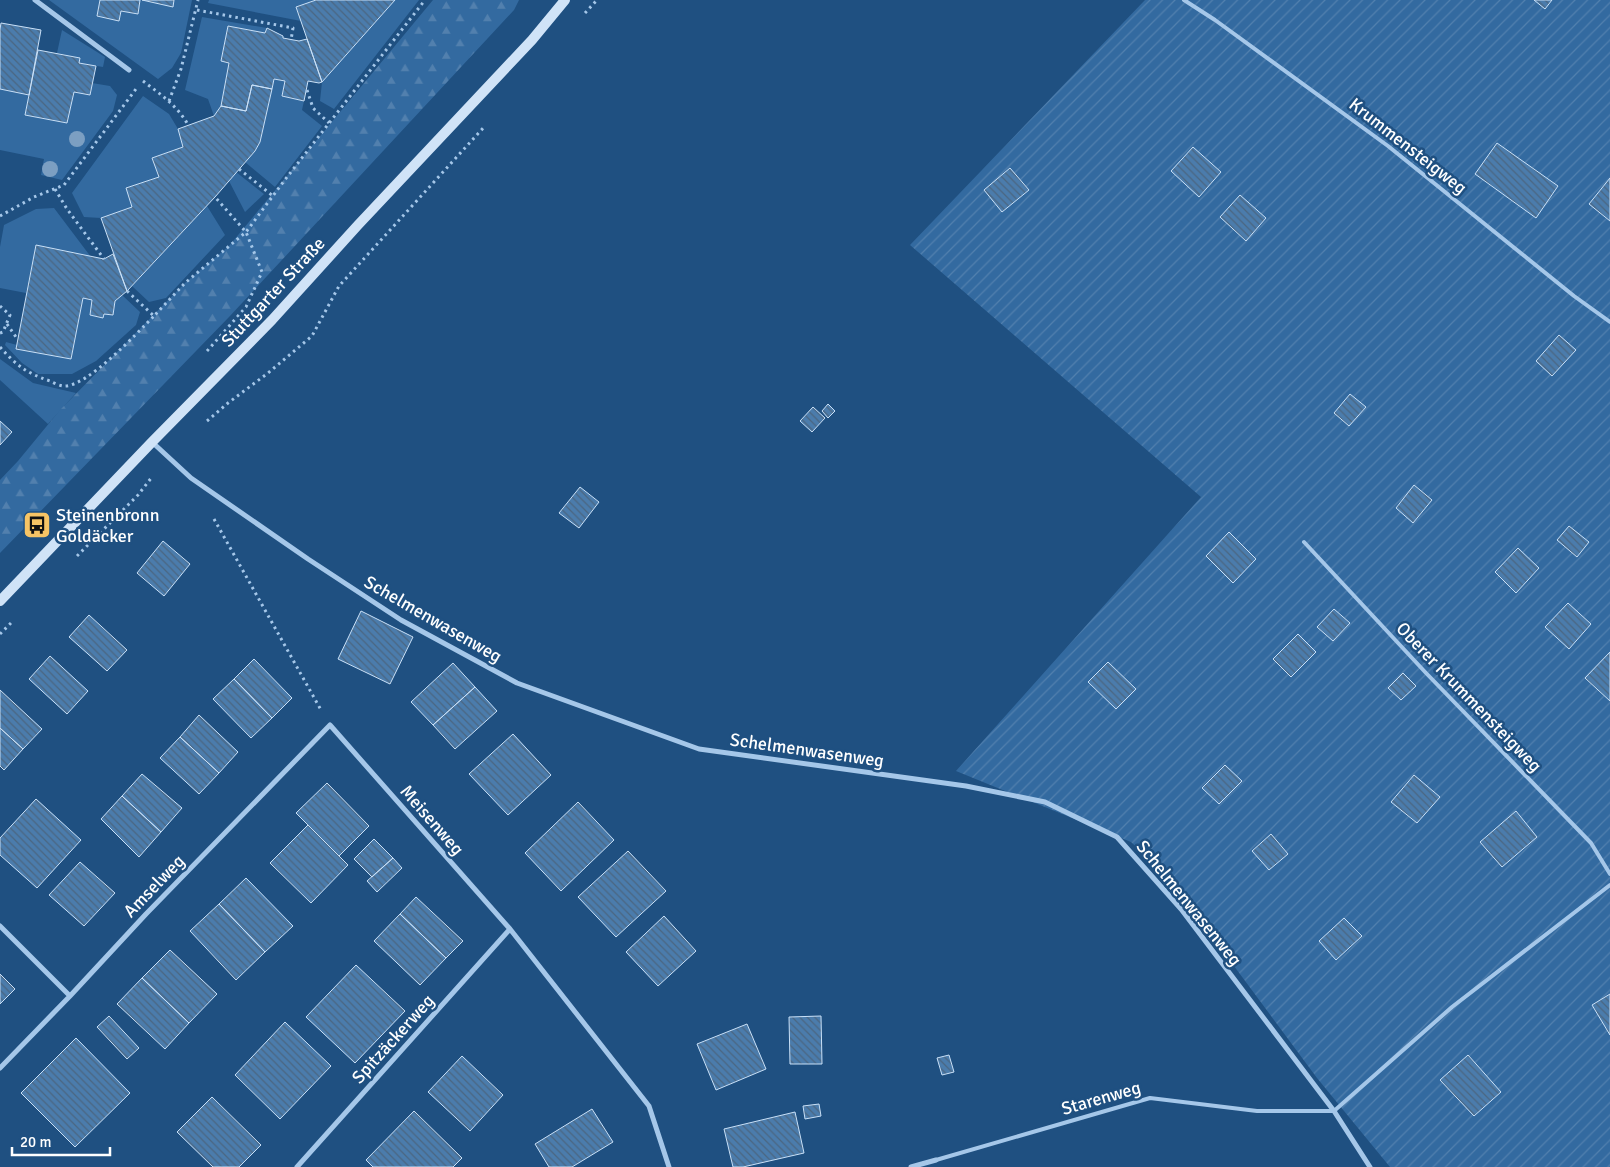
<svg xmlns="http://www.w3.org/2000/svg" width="1610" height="1167" font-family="Signika,sans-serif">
	<defs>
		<pattern id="forest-firs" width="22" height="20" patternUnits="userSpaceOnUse" patternTransform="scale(1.25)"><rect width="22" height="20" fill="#336aa0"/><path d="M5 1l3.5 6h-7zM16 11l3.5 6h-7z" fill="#5280ae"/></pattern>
		<pattern id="garden-furrows" width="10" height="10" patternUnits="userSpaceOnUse" patternTransform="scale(1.25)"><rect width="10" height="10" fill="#336aa0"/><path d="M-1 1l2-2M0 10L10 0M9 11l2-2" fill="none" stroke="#5280ae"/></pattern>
		<pattern id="building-back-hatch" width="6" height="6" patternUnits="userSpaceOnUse" patternTransform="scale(1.25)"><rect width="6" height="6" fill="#4b7cac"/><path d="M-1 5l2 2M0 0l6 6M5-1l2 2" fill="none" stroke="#4b6681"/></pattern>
	</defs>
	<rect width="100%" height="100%" fill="#1f5081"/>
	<path fill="#336aa0" d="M 49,0 L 100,0 L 98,16 L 119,20 L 121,11 L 138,14 L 140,0 L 173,6 L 174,0 L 192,0 L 181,53 L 172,68 L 158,79 Z
		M 209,0 L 316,0 L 296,7 L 301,21 L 208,3 Z
		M 395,0 L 419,0 L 334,109 L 320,101 L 322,82 Z
		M 202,17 L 267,28 L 265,33 L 228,26 L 221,61 L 229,63 L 221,106 L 214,116 L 208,99 L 185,90 Z
		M 62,30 L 105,57 L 103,67 L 79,63 L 80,58 L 57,53 Z
		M 274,79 L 285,81 L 282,96 L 304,101 L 302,110 L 322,126 L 275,187 L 245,162 L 260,142 Z
		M 92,83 L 110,86 L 117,95 L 113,111 L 62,180 L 41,175 L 44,159 L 0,150 L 0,89 L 29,95 L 25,115 L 67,123 L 74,92 L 90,95 Z
		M 143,96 L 169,114 L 178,129 L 183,147 L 152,158 L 159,177 L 126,188 L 132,207 L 101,218 L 84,217 L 72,193 Z
		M 236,172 L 264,194 L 245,212 L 229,181 Z
		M 207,206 L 225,235 L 166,298 L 149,302 L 132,286 Z
		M 54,208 L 91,257 L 36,246 L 26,293 L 0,288 L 0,247 L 4,225 L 36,209 Z
		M 122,295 L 140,312 L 136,325 L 96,361 L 72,374 L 38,374 L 22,363 L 5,345 L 6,342 L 17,345 L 17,349 L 71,359 L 83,298 L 92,300 L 90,315 L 103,318 L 104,314 L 113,315 L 115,301 Z
		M 0,359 L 33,383 L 76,393 L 48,424 L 0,380 Z"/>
	<path fill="url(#forest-firs)" d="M 433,0 L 519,0 L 514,10 L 229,317 L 0,553 L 0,480 L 18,461 L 60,410 L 185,283 L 229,246 Z"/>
	<path fill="url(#garden-furrows)" d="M 1145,0 L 1610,0 L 1610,1167 L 1390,1167 L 1317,1078 L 1168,877 L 1131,842 L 956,771 L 1201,497 L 910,245 Z"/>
	<path fill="url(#building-back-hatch)" stroke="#c9e0f7" d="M 100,0 L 140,0 L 138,14 L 121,11 L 119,21 L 97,16 Z
		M 142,0 L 174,0 L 173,7 Z
		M 316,0 L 395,0 L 322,82 L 296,7 Z
		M 1534,0 L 1552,0 L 1545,9 Z
		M 1,23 L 41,30 L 29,95 L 0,89 L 0,29 Z
		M 228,26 L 265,33 L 267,28 L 283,36 L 283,38 L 299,41 L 307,39 L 322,82 L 319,83 L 308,81 L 304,101 L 282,96 L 285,81 L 274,79 L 272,89 L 252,85 L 246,111 L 221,106 L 229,63 L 221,61 Z
		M 38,50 L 80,58 L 79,63 L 96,66 L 90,95 L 74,92 L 67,123 L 25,115 Z
		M 252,85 L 272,89 L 260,142 L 255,151 L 215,197 L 127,291 L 101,218 L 132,207 L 126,188 L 159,177 L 152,158 L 183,147 L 178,129 L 214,116 L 221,106 L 246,111 Z
		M 1497,143 L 1558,186 L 1536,218 L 1475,174 Z
		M 1193,147 L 1221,172 L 1199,197 L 1171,171 Z
		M 1010,168 L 1029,190 L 1002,212 L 984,190 Z
		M 1610,178 L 1610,221 L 1589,204 Z
		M 1240,195 L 1266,218 L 1246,241 L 1220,217 Z
		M 36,245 L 104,259 L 113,254 L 127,291 L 115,301 L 113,315 L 104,314 L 103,318 L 90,315 L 92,300 L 83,298 L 71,359 L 16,349 Z
		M 1559,335 L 1576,350 L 1552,376 L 1536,361 Z
		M 1350,394 L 1366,407 L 1349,426 L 1334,413 Z
		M 828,404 L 835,411 L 828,418 L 822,411 Z
		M 813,407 L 825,418 L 812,432 L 800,421 Z
		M 0,421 L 12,432 L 0,445 Z
		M 1414,485 L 1432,500 L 1413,523 L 1396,508 Z
		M 580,487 L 599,502 L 579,528 L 559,513 Z
		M 1569,526 L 1589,542 L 1577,557 L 1557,540 Z
		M 1229,532 L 1256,559 L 1233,583 L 1206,556 Z
		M 163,541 L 190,564 L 164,596 L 137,573 Z
		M 1518,548 L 1539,568 L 1516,593 L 1495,572 Z
		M 1568,603 L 1591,624 L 1569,649 L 1545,627 Z
		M 1334,609 L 1350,623 L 1333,641 L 1317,627 Z
		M 361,611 L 413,637 L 390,684 L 338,659 Z
		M 89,615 L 127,650 L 107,671 L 69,637 Z
		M 1298,634 L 1316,652 L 1291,677 L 1273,659 Z
		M 1610,652 L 1610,701 L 1585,678 Z
		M 50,656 L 88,691 L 67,714 L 29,679 Z
		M 254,659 L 292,698 L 272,718 L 234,679 Z
		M 1108,662 L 1136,689 L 1116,709 L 1088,682 Z
		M 453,663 L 475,687 L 433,725 L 411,702 Z
		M 1403,673 L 1416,686 L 1401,700 L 1388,688 Z
		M 234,679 L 272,718 L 251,738 L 213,699 Z
		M 475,687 L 497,711 L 455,749 L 433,725 Z
		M 0,690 L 42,729 L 23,749 L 0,728 Z
		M 199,715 L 238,752 L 219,773 L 180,737 Z
		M 0,728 L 23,749 L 4,770 L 0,766 Z
		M 513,734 L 551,775 L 508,815 L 469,774 Z
		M 180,737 L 219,773 L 199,794 L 160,758 Z
		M 1225,765 L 1242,781 L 1219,804 L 1202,788 Z
		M 142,774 L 182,808 L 161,832 L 122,796 Z
		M 1414,775 L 1440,797 L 1417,823 L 1391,802 Z
		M 327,783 L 369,826 L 339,856 L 296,813 Z
		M 122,796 L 161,832 L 139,857 L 101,819 Z
		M 36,799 L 81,840 L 37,888 L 0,855 L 0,838 Z
		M 578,802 L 614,840 L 561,891 L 525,853 Z
		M 1516,811 L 1537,837 L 1502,867 L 1480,842 Z
		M 308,825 L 348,865 L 311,903 L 270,863 Z
		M 1271,834 L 1288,854 L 1269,870 L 1252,851 Z
		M 374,839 L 393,858 L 372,877 L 354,859 Z
		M 628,851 L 666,891 L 616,937 L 578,897 Z
		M 393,858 L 402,868 L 377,892 L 367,881 Z
		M 80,862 L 115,893 L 84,926 L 49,895 Z
		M 246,878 L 293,926 L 265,952 L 219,904 Z
		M 416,897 L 463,941 L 446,958 L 400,914 Z
		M 219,904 L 265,952 L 236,980 L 190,931 Z
		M 400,914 L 446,958 L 420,985 L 374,941 Z
		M 664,916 L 696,951 L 658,986 L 626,952 Z
		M 1344,918 L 1362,936 L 1336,960 L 1319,941 Z
		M 170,950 L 217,994 L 189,1023 L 142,978 Z
		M 356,965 L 405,1011 L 355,1063 L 306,1017 Z
		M 0,974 L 15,989 L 0,1004 Z
		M 142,978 L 189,1023 L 165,1049 L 117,1004 Z
		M 1610,994 L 1610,1035 L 1592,1005 Z
		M 109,1016 L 139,1048 L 127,1059 L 97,1027 Z
		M 821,1016 L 822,1064 L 790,1064 L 789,1017 Z
		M 285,1022 L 331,1066 L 280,1119 L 235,1075 Z
		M 747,1024 L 766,1069 L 716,1090 L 697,1044 Z
		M 76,1038 L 130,1093 L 75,1147 L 21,1093 Z
		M 949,1055 L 954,1072 L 942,1075 L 937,1058 Z
		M 1468,1055 L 1501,1092 L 1474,1116 L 1440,1080 Z
		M 462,1056 L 503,1095 L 470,1131 L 428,1092 Z
		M 212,1097 L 261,1145 L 239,1167 L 213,1167 L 177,1132 Z
		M 819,1104 L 821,1116 L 805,1119 L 803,1106 Z
		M 592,1109 L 613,1142 L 572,1167 L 549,1167 L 535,1144 Z
		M 414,1111 L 462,1158 L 453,1167 L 373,1167 L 366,1160 Z
		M 795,1112 L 804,1153 L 743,1167 L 733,1167 L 724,1129 Z"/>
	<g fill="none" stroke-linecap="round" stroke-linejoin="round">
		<path stroke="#a5c7e9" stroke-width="3" stroke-dasharray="2.5 4" stroke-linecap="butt" d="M 197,10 L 293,28 L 291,40
			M 585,13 L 597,0
			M 143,81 C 160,94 178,106 188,125
			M 307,90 L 313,108 L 329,123
			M 169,101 L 181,69 L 198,0
			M 239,169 L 273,196
			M 55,189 L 67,209 L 104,259
			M 0,216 L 34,197 L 64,185 L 136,89
			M 127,291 L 154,316 L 185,283 L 246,232 L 284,181 L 425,0
			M 0,306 L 10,315 L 3,332 L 0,333
			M 7,324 L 18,340
			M 0,347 C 16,365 26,373 50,381 C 54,383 60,386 64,386 C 87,387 137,333 154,316
			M 207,351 L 246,307 L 262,272 L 246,232 L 215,197
			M 207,421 L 228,403 L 268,373 L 312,336 L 339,286 L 485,126
			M 214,519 L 321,710
			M 77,556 L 138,495 L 152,477
			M 0,634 L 13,621"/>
		<path stroke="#a5c7e9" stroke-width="4" d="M 1184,0 L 1215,20 L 1388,146 L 1574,296 L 1610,322
			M 1304,542 L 1426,673 L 1591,843 L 1610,874
			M 936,1160 L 1150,1098 L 1257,1111 L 1334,1111 L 1452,1007 L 1610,885"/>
		<path stroke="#a5c7e9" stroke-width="5" d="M 35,0 L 129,70
			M 152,442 L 191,478 L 308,559 L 401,620 L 517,683 L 699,749 L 966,786 L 1045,802 L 1117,837 L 1181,909 L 1334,1111 L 1370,1167
			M 0,926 L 70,996
			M 0,1068 L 70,996 L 146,914 L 330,725 L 510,929 L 649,1106 L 669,1167
			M 297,1167 L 510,929
			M 911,1167 L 936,1160"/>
		<path stroke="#d0e3f7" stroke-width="10" d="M 0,601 L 152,442 L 272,320 L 358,225 L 532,40 L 565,0"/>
	</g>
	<g fill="#7c9fc2">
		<circle cx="77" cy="139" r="8"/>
		<circle cx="50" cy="169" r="8"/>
	</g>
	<defs>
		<g id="bus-square" transform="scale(1.4375)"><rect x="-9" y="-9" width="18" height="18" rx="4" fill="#f7c465" stroke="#1f5081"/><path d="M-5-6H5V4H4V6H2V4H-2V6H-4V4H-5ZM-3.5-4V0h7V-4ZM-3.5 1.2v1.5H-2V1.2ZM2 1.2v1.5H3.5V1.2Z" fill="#111"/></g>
	</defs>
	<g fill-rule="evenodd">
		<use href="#bus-square" x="37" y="525"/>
	</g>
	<g text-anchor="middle" stroke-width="5" stroke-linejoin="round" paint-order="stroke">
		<g font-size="18" fill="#fff" stroke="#1f5081">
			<text transform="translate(1408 146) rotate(38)" y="6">Krummensteigweg</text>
			<text transform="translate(273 292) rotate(-47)" y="6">Stuttgarter Straße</text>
			<text transform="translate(433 619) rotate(30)" y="6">Schelmenwasenweg</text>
			<text transform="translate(1469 697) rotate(46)" y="6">Oberer Krummensteigweg</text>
			<text transform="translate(807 750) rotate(8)" y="6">Schelmenwasenweg</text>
			<text transform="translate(432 820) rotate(49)" y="6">Meisenweg</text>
			<text transform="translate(154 886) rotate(-46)" y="6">Amselweg</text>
			<text transform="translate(1189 903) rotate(51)" y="6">Schelmenwasenweg</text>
			<text transform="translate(393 1039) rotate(-48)" y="6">Spitzäckerweg</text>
			<text transform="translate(1101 1098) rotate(-16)" y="6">Starenweg</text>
		</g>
		<g font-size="18" fill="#fff" stroke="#1f5081" text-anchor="start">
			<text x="56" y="521">Steinenbronn<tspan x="56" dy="21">Goldäcker</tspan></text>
		</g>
	</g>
	<path d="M12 1147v8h98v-8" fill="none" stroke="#ffffff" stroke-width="2.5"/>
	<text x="20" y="1147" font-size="15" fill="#ffffff" stroke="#1f5081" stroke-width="4" paint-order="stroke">20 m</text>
</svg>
